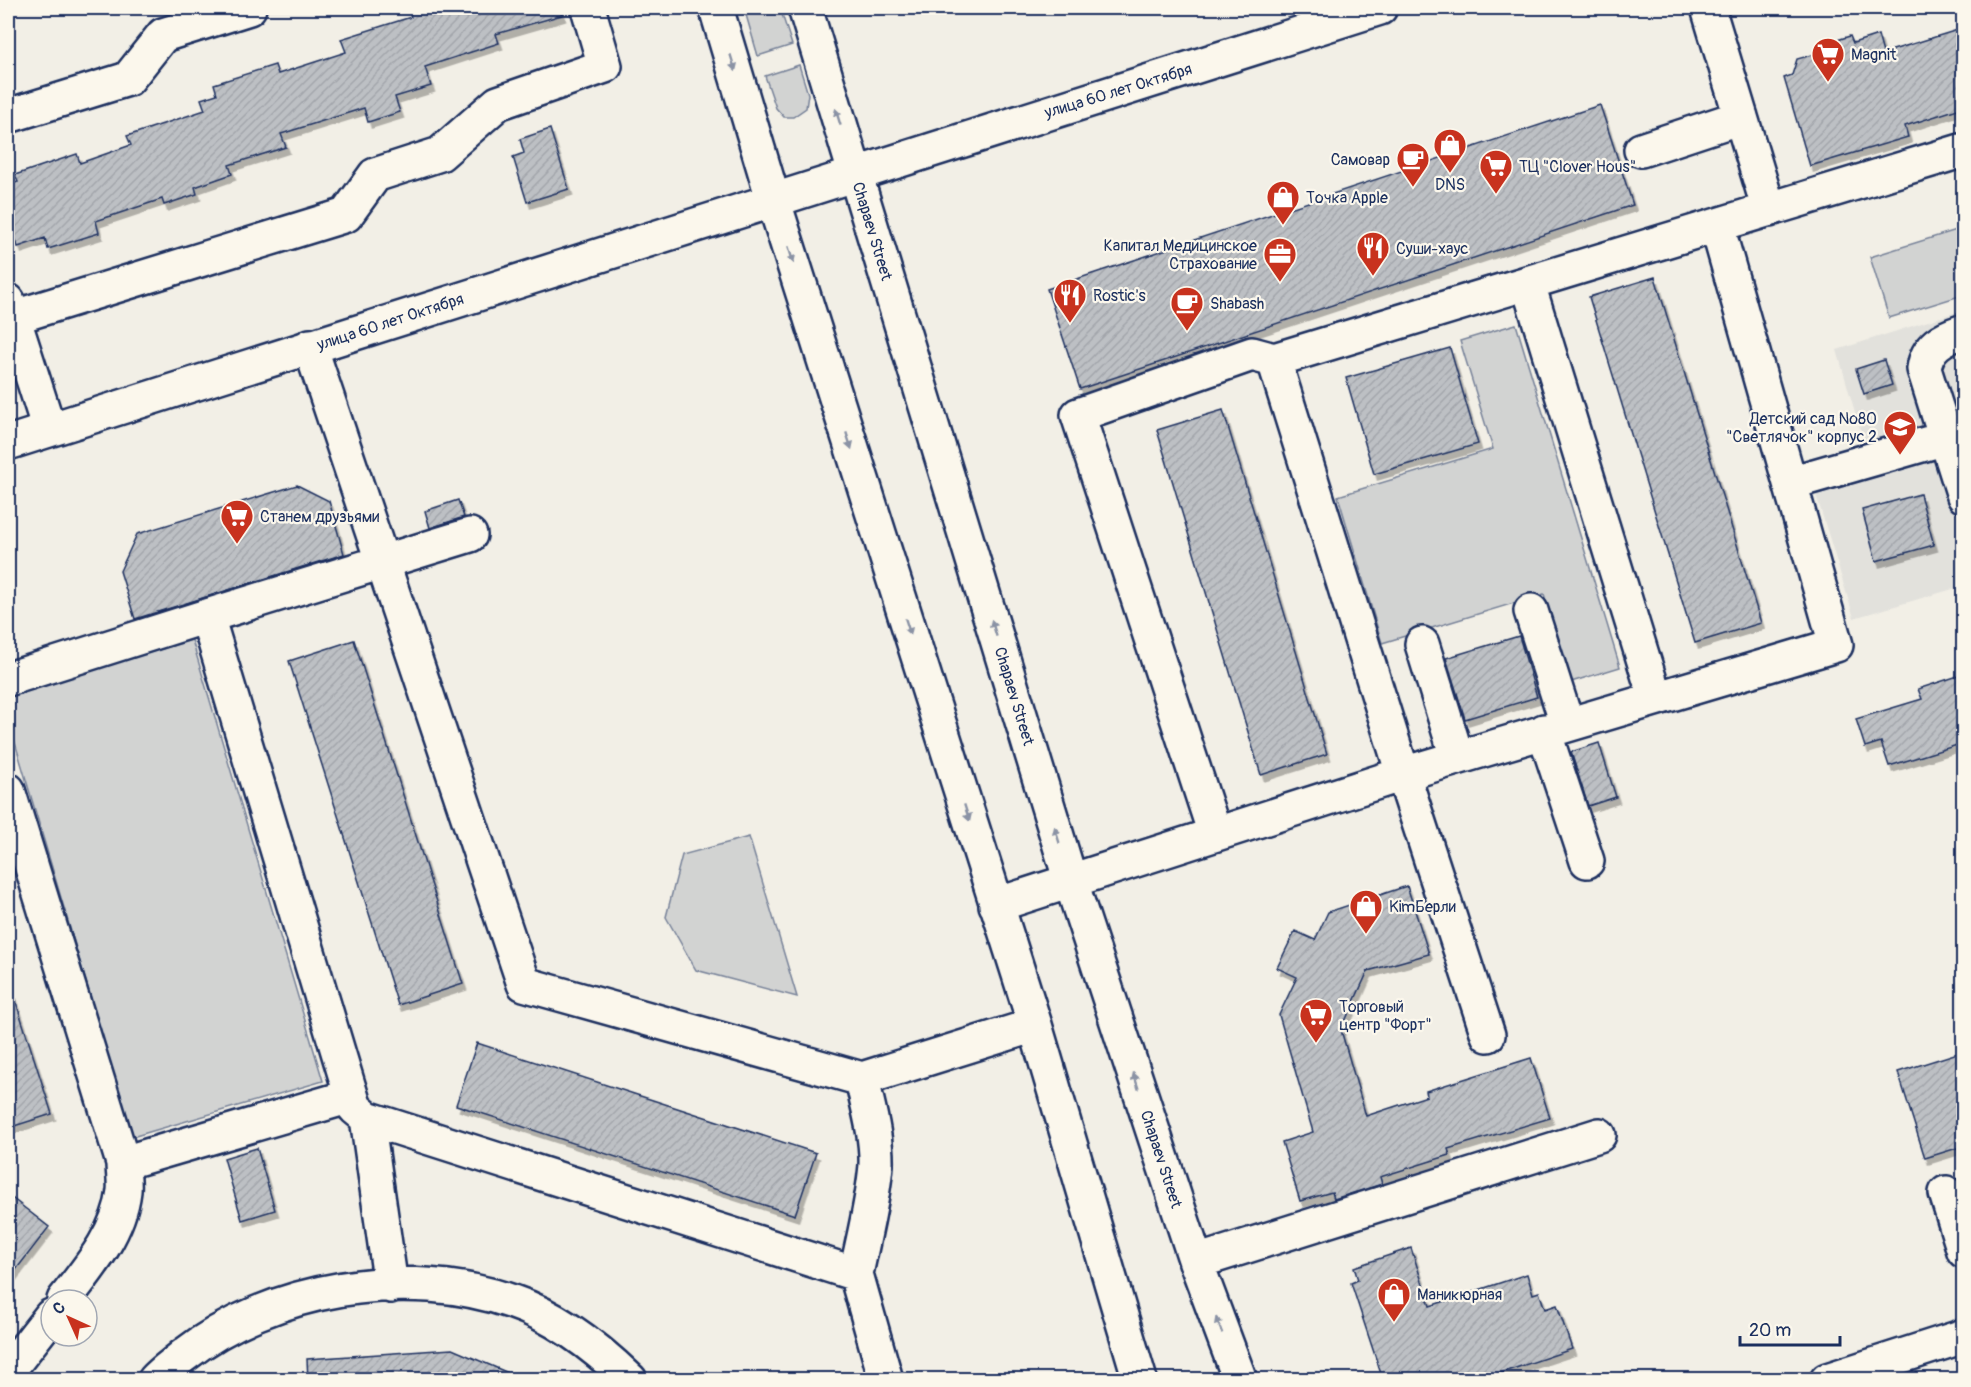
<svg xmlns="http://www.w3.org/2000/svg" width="1971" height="1387" font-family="Pangolin,sans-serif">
	<defs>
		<pattern id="building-hatch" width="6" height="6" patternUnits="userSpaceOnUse" patternTransform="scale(1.5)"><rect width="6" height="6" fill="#bdc0c4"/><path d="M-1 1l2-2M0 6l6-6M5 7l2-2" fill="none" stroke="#a2a5ab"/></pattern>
		<filter id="shadow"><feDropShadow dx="3.5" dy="6" stdDeviation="0" flood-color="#0004"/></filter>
	</defs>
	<rect width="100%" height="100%" fill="#f2efe6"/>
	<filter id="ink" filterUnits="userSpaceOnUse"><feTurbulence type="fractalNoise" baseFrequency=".0167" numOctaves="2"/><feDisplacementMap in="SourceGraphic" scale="12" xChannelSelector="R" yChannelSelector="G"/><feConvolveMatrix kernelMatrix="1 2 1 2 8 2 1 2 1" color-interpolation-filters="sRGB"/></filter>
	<g filter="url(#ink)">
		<path fill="#e2e1dc" d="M 1963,310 L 1963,586 L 1854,618 L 1807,465 L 1865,447 L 1837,350 Z"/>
		<path fill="#d2d3d2" stroke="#768198" stroke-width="1.5" d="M 744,8 L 780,8 L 792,45 L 758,56 Z
			M 799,65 L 808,94 L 806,108 L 793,117 L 784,117 L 776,108 L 765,76 Z
			M 1963,228 L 1963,295 L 1889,318 L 1870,257 Z
			M 1516,324 L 1620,667 L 1571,682 L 1544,594 L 1382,643 L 1338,496 L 1493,449 L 1460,341 Z
			M 192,640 L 323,1081 L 132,1137 L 8,719 L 8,695 Z
			M 749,837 L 797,997 L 696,970 L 666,917 L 682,855 Z"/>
		<path fill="url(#building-hatch)" stroke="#1b2f5e" stroke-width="1.5" filter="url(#shadow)" d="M 408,8 L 561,8 L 562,15 L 496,34 L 499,43 L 425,67 L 431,86 L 395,97 L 400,112 L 368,122 L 364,108 L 281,134 L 286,147 L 229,165 L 232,174 L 195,187 L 197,194 L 164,205 L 162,199 L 96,221 L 99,233 L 48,249 L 45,238 L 18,247 L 8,217 L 8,185 L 18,182 L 15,175 L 77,154 L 80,163 L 131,145 L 127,136 L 205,110 L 201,99 L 217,94 L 214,84 L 275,65 L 278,74 L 346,52 L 341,39 L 411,17 Z
			M 1964,28 L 1964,107 L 1905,126 L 1908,137 L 1810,166 L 1784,78 L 1792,75 L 1797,59 L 1823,52 L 1821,45 L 1850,36 L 1853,43 L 1878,35 L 1883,53 Z
			M 1600,105 L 1633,205 L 1080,389 L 1047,289 Z
			M 550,129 L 569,189 L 527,202 L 513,157 L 524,153 L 520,139 Z
			M 1655,277 L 1761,623 L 1695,643 L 1589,297 Z
			M 1450,348 L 1478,444 L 1374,474 L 1346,378 Z
			M 1884,360 L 1892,385 L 1864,394 L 1856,369 Z
			M 1223,410 L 1327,754 L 1261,775 L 1157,430 Z
			M 297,485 L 329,501 L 344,554 L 135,619 L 120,571 L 137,534 Z
			M 1920,494 L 1934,545 L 1876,561 L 1862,510 Z
			M 458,500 L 464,517 L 430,528 L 425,511 Z
			M 1519,636 L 1537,697 L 1465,719 L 1446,658 Z
			M 354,640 L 463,984 L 398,1005 L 289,661 Z
			M 1964,674 L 1964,743 L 1889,766 L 1881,742 L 1865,747 L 1856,719 L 1922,699 L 1918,689 Z
			M 1599,743 L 1616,797 L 1588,806 L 1571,752 Z
			M 1407,886 L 1429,954 L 1368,971 L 1341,1030 L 1366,1116 L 1427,1096 L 1426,1091 L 1531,1058 L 1550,1118 L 1448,1149 L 1450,1155 L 1380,1177 L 1382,1184 L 1334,1199 L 1332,1192 L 1300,1201 L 1282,1142 L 1313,1132 L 1279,1015 L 1297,977 L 1277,968 L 1295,931 L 1315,940 L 1328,912 Z
			M 13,993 L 52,1114 L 8,1128 L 8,994 Z
			M 477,1043 L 816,1153 L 795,1215 L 456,1105 Z
			M 1964,1051 L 1964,1146 L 1925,1158 L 1898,1072 Z
			M 257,1148 L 275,1210 L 242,1220 L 224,1158 Z
			M 8,1195 L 49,1227 L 8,1280 Z
			M 1411,1248 L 1430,1306 L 1527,1274 L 1533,1294 L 1539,1292 L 1545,1309 L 1557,1305 L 1572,1349 L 1480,1380 L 1383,1380 L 1351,1283 L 1358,1280 L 1354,1267 Z
			M 452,1349 L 525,1380 L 308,1380 L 307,1359 Z"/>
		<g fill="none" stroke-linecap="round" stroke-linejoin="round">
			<g stroke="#1b2f5e" stroke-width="38">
				<path id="minor" d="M 1708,8 L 1769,210
					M 8,116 L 128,79 L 163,35 L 249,8
					M 1641,150 L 1741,117
					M 855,173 L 1071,882 L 1196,1262 L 1240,1380
					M 773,199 L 1035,1025 L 1140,1380
					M 1528,284 L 1655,697
					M 8,301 L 49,429
					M 8,319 L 346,215 L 375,175 L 440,154 L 498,103 L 605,66 L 588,8
					M 1964,331 C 1942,338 1927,346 1924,369 L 1964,496
					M 310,346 L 524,984 L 862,1079 L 1035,1025
					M 1790,483 L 1946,438
					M 470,535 L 207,616 L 355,1108 L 367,1118 L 856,1274 C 863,1239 873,1202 876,1165 C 877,1137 868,1107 862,1079
					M 1531,611 L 1567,724
					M 1422,644 L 1457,757
					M 8,679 L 207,616
					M 1544,731 L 1587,861
					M 8,790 L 123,1163 C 123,1172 125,1182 124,1191 C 119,1233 89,1268 64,1300
					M 1215,834 L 1078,415 L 1252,354 L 1274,360
					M 996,905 L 1403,774 L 1836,645 L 1717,226
					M 1488,1035 L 1403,774 L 1274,360 L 1964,150
					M 367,1118 L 391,1286
					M 123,1163 L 351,1096
					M 1946,1193 L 1964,1251
					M 1196,1262 L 1599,1135
					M 856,1274 L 886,1380
					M 8,1371 L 51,1316
					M 155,1380 C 163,1371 174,1364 183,1356 C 271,1287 408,1265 513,1302 C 558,1317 597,1348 630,1380
					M 1827,1380 L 1964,1336"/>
			</g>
			<g stroke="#1b2f5e" stroke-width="38">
				<path id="major" d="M 716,8 L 773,199
					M 805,8 L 855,173
					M 8,443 L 1380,8"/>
			</g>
			<use href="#minor" stroke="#fbf7ec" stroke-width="33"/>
			<use href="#major" stroke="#fbf7ec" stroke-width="33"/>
		</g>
		<defs><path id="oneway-solid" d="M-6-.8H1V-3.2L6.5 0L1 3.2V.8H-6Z" transform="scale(1.5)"/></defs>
		<g fill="#8b93a5">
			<use href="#oneway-solid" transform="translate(733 63) rotate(73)"/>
			<use href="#oneway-solid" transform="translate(838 117) rotate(-107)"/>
			<use href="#oneway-solid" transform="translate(791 255) rotate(73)"/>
			<use href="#oneway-solid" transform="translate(849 441) rotate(72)"/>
			<use href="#oneway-solid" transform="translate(908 627) rotate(72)"/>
			<use href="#oneway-solid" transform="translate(994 628) rotate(-107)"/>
			<use href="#oneway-solid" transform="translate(967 813) rotate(72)"/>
			<use href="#oneway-solid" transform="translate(1057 835) rotate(-107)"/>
			<use href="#oneway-solid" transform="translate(1136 1081) rotate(-108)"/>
			<use href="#oneway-solid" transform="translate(1219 1325) rotate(-111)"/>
		</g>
	</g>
	<defs>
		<g id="supermarket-pin" transform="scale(1.725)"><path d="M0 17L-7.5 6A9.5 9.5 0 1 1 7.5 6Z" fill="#c8321e" stroke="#fbf7ec"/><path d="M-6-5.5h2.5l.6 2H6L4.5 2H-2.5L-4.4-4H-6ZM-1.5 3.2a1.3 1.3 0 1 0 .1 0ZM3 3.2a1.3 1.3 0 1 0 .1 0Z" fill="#fff"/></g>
		<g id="shop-pin" transform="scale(1.725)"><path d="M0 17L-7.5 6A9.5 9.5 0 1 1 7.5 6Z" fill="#c8321e" stroke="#fbf7ec"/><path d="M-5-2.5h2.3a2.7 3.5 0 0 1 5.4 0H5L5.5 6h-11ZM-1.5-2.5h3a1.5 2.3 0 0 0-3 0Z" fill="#fff"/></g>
		<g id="cafe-pin" transform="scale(1.725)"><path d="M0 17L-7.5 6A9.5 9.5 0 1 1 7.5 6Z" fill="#c8321e" stroke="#fbf7ec"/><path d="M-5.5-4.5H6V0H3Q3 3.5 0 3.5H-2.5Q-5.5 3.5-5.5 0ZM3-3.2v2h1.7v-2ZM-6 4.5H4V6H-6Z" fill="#fff"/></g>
		<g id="restaurant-pin" transform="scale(1.725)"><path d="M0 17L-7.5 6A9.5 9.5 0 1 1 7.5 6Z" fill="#c8321e" stroke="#fbf7ec"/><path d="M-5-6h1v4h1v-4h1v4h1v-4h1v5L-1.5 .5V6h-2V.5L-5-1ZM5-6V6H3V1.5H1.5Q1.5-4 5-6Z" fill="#fff"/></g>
		<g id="office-pin" transform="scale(1.725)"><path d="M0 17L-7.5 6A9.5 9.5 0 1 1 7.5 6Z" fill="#c8321e" stroke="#fbf7ec"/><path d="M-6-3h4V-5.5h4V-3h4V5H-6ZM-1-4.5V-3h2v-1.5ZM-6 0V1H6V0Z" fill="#fff"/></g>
		<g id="school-pin" transform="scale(1.725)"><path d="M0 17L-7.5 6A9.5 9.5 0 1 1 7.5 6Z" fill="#c8321e" stroke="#fbf7ec"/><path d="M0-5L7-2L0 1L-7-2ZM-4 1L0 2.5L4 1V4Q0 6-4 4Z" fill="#fff"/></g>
	</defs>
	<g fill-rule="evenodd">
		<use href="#supermarket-pin" x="1828" y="54"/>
		<use href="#shop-pin" x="1450" y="145"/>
		<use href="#cafe-pin" x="1413" y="159"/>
		<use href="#supermarket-pin" x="1496" y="166"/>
		<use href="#shop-pin" x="1283" y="197"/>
		<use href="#restaurant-pin" x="1373" y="248"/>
		<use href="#office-pin" x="1280" y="254"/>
		<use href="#restaurant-pin" x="1070" y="295"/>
		<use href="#cafe-pin" x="1187" y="303"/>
		<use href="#school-pin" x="1900" y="427"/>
		<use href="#supermarket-pin" x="237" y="516"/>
		<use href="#shop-pin" x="1366" y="906"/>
		<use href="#supermarket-pin" x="1316" y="1015"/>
		<use href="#shop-pin" x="1394" y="1294"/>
	</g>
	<g text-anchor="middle" stroke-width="4.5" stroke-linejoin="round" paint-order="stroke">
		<g font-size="16" fill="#1b2f5e" stroke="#fbf7ec" text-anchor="start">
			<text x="1851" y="60">Magnit</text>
			<text x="1390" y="165" text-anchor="end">Самовар</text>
			<text x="1519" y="172">ТЦ "Clover Hous"</text>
			<text x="1450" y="190" text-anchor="middle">DNS</text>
			<text x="1306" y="203">Точка Apple</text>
			<text x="1257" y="251" text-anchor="end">Капитал Медицинское<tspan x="1257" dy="18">Страхование</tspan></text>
			<text x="1396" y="254">Суши-хаус</text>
			<text x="1093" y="301">Rostic's</text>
			<text x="1210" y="309">Shabash</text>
			<text x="1877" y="424" text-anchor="end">Детский сад №80<tspan x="1877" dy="18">"Светлячок" корпус 2</tspan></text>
			<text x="260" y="522">Станем друзьями</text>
			<text x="1389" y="912">KimБерли</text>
			<text x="1339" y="1012">Торговый<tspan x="1339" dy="18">центр "Форт"</tspan></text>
			<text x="1417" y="1300">Маникюрная</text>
		</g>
		<g font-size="16" fill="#1b2f5e" stroke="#fbf7ec">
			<text transform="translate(1118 90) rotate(-17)" y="6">улица 60 лет Октября</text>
			<text transform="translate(873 231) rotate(73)" y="6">Chapaev Street</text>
			<text transform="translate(390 321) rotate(-18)" y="6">улица 60 лет Октября</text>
			<text transform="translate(1015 696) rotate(73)" y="6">Chapaev Street</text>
			<text transform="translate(1162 1159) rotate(72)" y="6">Chapaev Street</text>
		</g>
	</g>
	<rect width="1971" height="1387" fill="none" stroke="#fbf7ec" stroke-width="30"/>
	<rect x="15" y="15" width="1941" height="1357" fill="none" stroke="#1b2f5e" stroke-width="2" filter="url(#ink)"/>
	<g transform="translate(69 1318) rotate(315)"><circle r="28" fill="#fbf7ec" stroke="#a1a7b3" stroke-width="1.5"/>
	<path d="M0-4.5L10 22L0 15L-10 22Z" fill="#c8321e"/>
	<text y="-9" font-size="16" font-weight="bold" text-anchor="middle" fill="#1b2f5e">С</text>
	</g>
	<path d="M1740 1336v9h100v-9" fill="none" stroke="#1b2f5e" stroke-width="3"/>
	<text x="1749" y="1336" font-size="18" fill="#1b2f5e" stroke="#fbf7ec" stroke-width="4.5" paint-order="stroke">20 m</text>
</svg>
